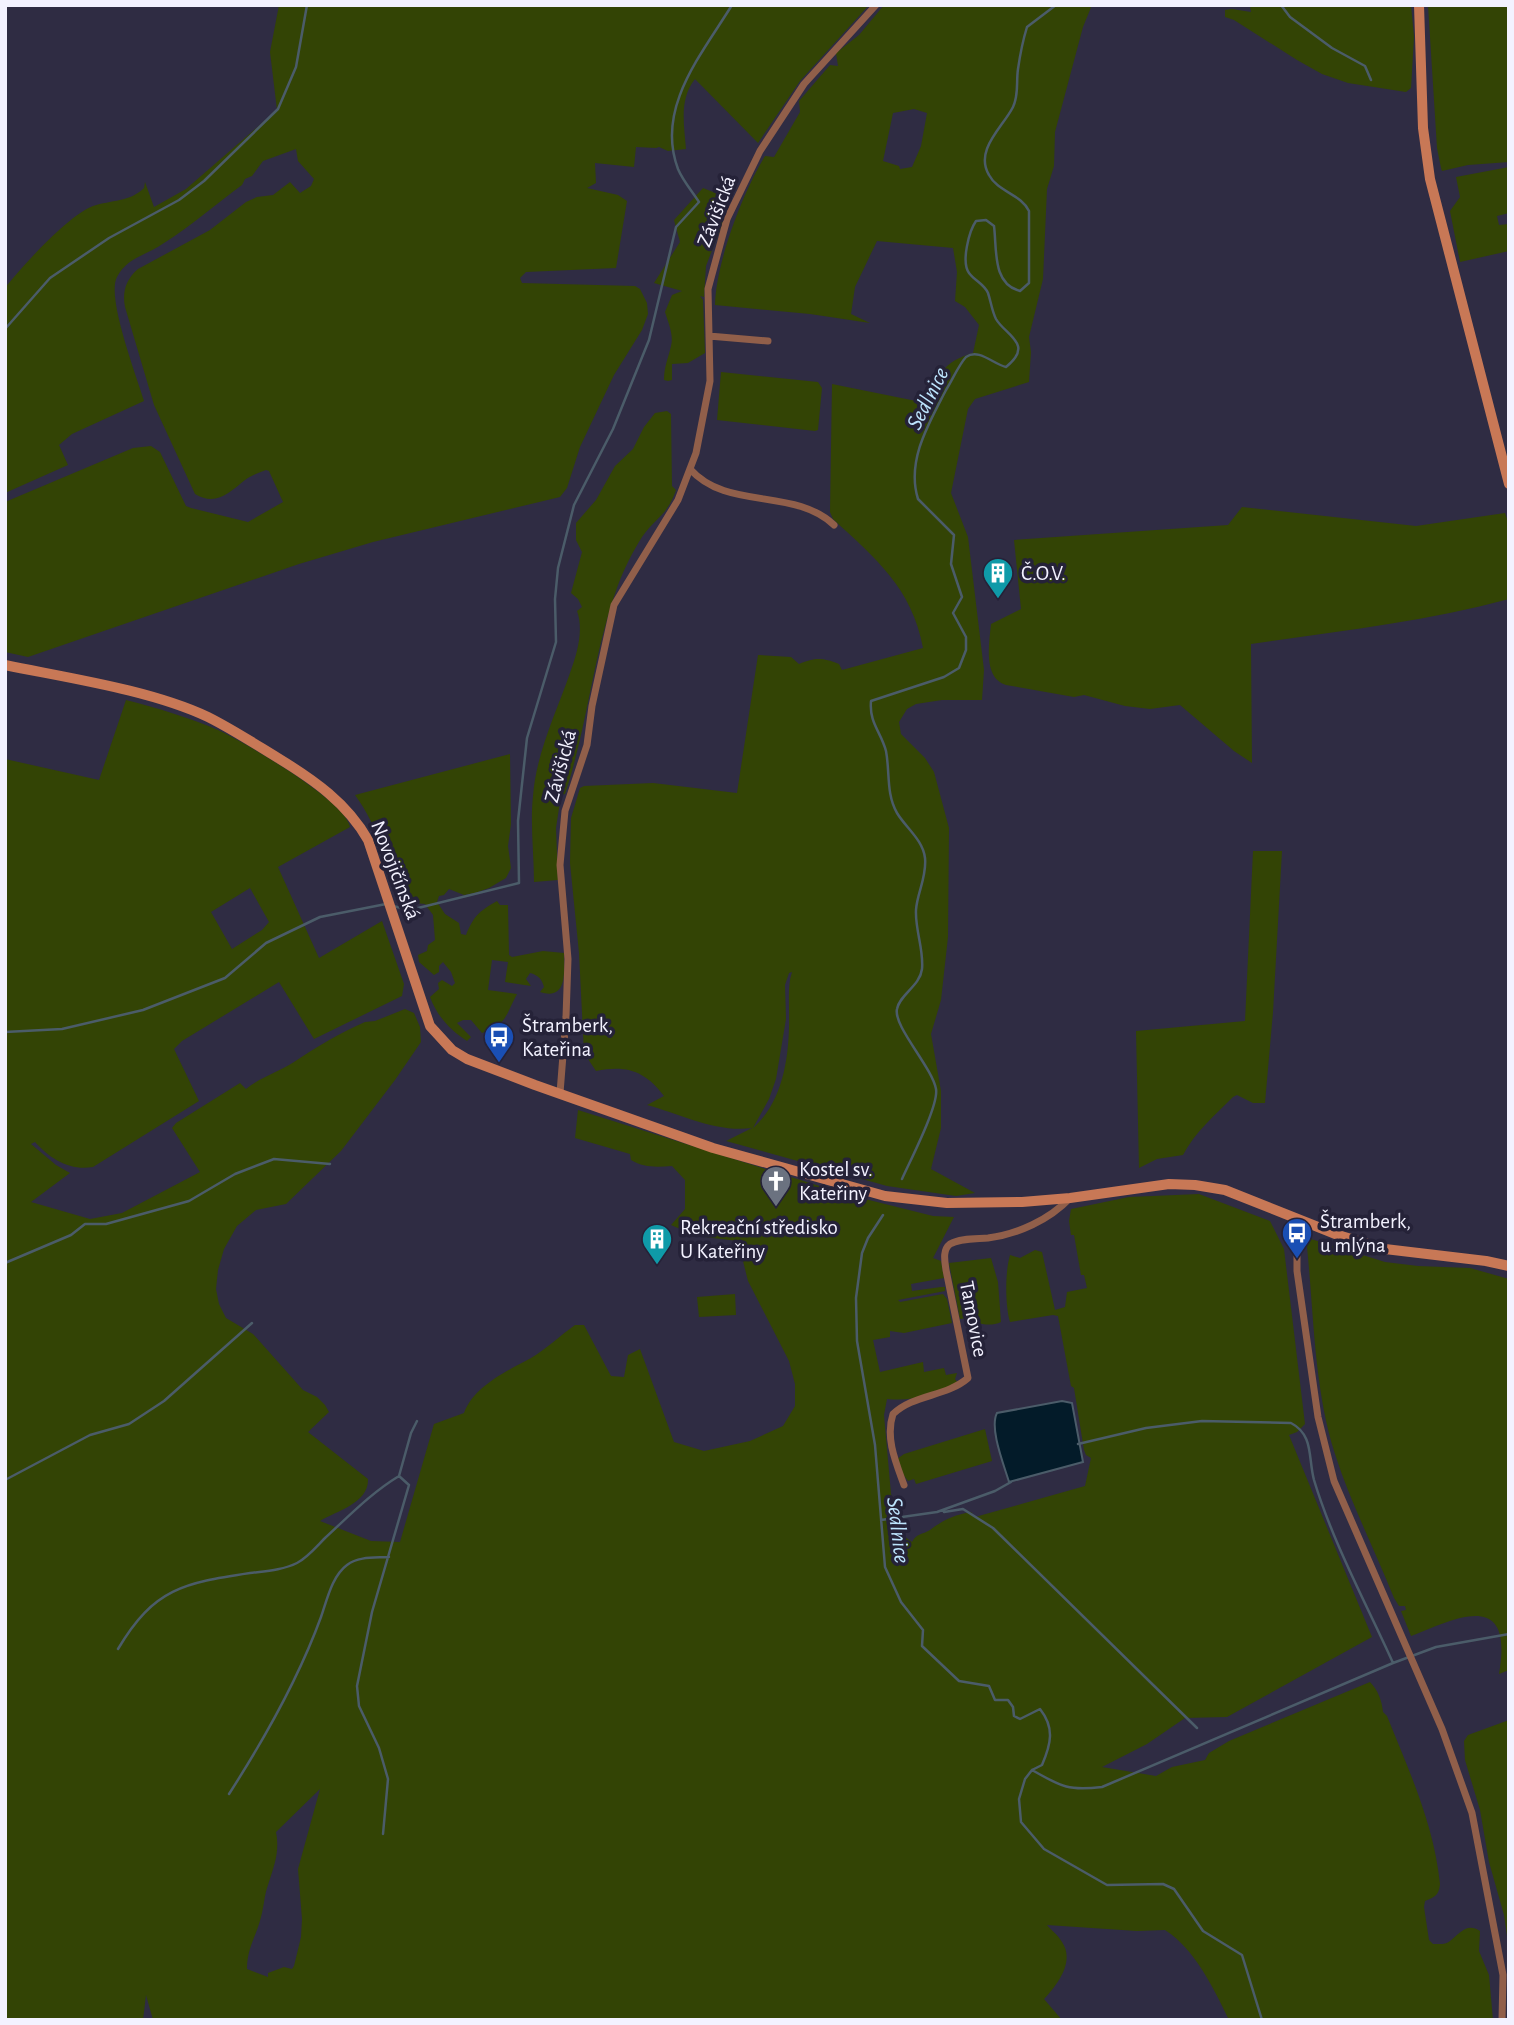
<svg xmlns="http://www.w3.org/2000/svg" width="1514" height="2025" font-family="'Alegreya Sans',sans-serif">
	<rect width="100%" height="100%" fill="#2f2c43"/>
	<path fill="#334405" fill-rule="evenodd" d="M 279,5 L 869,5 L 800,81 L 758,143 L 695,79 C 679,99 684,124 686,149 L 668,151 L 659,147 L 656,148 L 636,147 L 634,167 L 595,163 L 596,183 L 587,188 L 618,195 L 627,201 L 616,268 L 526,272 L 520,278 L 522,283 L 635,286 L 640,289 L 647,303 L 648,314 L 642,330 L 614,375 L 580,447 L 567,488 L 560,497 L 373,542 L 299,564 L 28,657 L 5,652 L 5,502 L 133,448 L 151,446 L 160,452 L 186,506 L 191,508 L 248,522 L 283,502 L 269,471 L 266,470 C 259,473 251,475 245,480 C 230,492 216,507 195,494 L 154,405 L 125,307 C 122,292 126,279 138,269 L 210,230 L 246,202 L 257,197 L 273,195 L 290,182 L 300,193 L 311,186 L 314,179 L 298,161 L 296,149 L 263,161 L 252,176 L 245,179 L 242,185 C 216,204 191,226 164,243 C 148,255 127,257 117,277 C 106,297 137,377 144,401 L 72,434 L 59,445 L 68,465 L 5,493 L 5,288 C 21,267 70,214 93,206 C 111,200 130,202 144,188 L 145,182 L 154,207 L 186,189 L 277,110 L 270,52 Z
		M 884,5 L 1092,5 L 1083,27 L 1055,132 L 1054,166 L 1047,189 L 1043,279 L 1029,337 L 1031,352 L 1029,382 L 975,399 L 968,409 L 951,493 L 968,537 L 984,670 L 982,700 L 942,700 L 916,704 L 907,709 L 899,722 L 901,734 L 925,758 L 934,772 L 949,828 L 948,937 L 941,1000 L 931,1034 L 941,1091 L 941,1128 L 931,1169 L 975,1193 L 956,1196 L 887,1186 L 726,1141 L 752,1128 C 717,1133 680,1114 647,1105 L 664,1096 C 645,1071 627,1065 596,1071 L 584,1053 L 579,953 L 570,863 L 571,818 L 580,788 L 584,786 L 653,783 L 737,793 L 758,655 L 791,657 L 799,664 C 815,658 821,657 839,664 L 842,670 L 923,648 C 912,588 876,559 833,519 L 830,512 L 832,384 L 931,404 C 937,374 943,362 973,353 L 979,325 L 965,307 L 955,301 L 957,272 L 953,248 L 877,241 L 855,287 L 851,314 L 870,323 L 810,314 L 715,305 C 716,262 743,192 765,156 L 774,157 L 800,112 L 799,101 L 830,65 L 838,66 L 836,53 L 859,35 ZM 914,109 L 927,113 L 921,146 L 912,167 L 900,169 L 899,166 L 883,161 L 893,113 ZM 792,972 C 788,984 789,997 789,1010 C 790,1051 785,1100 753,1128 L 769,1099 L 776,1079 L 786,1019 L 785,985 L 789,973 Z
		M 1250,5 L 1411,5 L 1414,37 L 1411,88 L 1406,92 L 1348,83 L 1322,74 L 1297,60 L 1234,20 L 1225,17 L 1225,10 L 1232,9 L 1251,12 Z
		M 1428,5 L 1509,5 L 1509,162 L 1468,165 L 1442,171 L 1441,168 L 1437,148 Z
		M 1509,167 L 1509,213 L 1497,216 L 1499,225 L 1509,224 L 1509,251 L 1460,262 L 1450,211 L 1460,197 L 1456,177 Z
		M 703,188 L 723,196 L 724,219 L 706,266 L 704,297 L 700,296 L 703,300 L 705,353 L 688,363 L 672,364 L 672,380 L 668,381 L 664,380 C 664,367 668,359 671,346 C 674,335 668,322 665,312 L 672,295 L 682,291 L 654,283 L 680,242 L 674,220 Z
		M 721,372 L 818,382 L 822,388 L 818,430 L 815,431 L 717,420 Z
		M 667,411 L 671,414 L 672,486 L 676,490 C 667,516 656,517 642,537 C 633,551 624,569 618,585 C 593,653 588,725 565,794 L 561,795 L 556,828 L 558,880 L 534,882 C 534,854 530,824 533,796 C 536,754 556,713 570,673 C 577,654 584,630 577,611 L 582,607 L 578,599 L 571,593 L 582,552 L 576,540 L 576,523 L 596,500 L 615,466 L 633,449 L 644,427 L 655,413 Z
		M 1242,507 L 1416,526 L 1505,513 L 1509,525 L 1509,599 C 1424,622 1338,631 1251,644 L 1252,763 L 1234,751 L 1180,705 L 1150,709 L 1125,706 L 1084,695 L 1074,697 L 1006,685 C 983,678 989,644 991,624 L 1021,609 L 1014,540 L 1228,525 Z
		M 126,700 C 157,708 188,717 218,730 C 244,742 346,801 350,827 L 278,867 L 319,958 L 382,921 L 404,984 L 402,996 L 314,1039 L 279,982 L 182,1041 L 174,1049 L 199,1101 L 93,1167 C 70,1171 50,1159 35,1142 L 31,1144 L 56,1165 L 70,1173 L 31,1202 L 90,1219 L 122,1213 L 200,1172 L 172,1128 L 176,1123 L 240,1083 L 246,1089 C 261,1077 278,1072 294,1062 C 316,1047 340,1033 365,1022 L 375,1021 L 405,1009 L 414,1013 L 420,1027 L 421,1042 L 395,1080 L 341,1151 L 286,1204 L 256,1210 L 237,1226 L 224,1249 L 218,1270 L 216,1289 L 219,1304 L 226,1318 L 253,1334 L 303,1390 L 317,1397 L 325,1405 L 329,1412 L 308,1432 L 368,1479 C 369,1503 337,1511 320,1521 L 371,1541 L 400,1542 L 434,1424 L 464,1413 C 474,1386 507,1371 531,1358 C 546,1349 561,1335 575,1325 L 584,1325 L 611,1376 L 624,1377 L 628,1355 L 640,1349 L 674,1442 L 704,1451 L 750,1441 L 783,1426 L 795,1406 L 795,1384 L 789,1361 L 748,1281 L 738,1241 L 696,1236 L 671,1225 L 685,1209 L 685,1180 L 672,1166 C 657,1167 644,1168 631,1160 L 630,1154 L 575,1138 L 578,1110 L 845,1194 L 933,1216 L 954,1217 L 933,1258 L 941,1261 L 944,1278 L 911,1284 L 912,1291 L 941,1287 L 945,1287 L 945,1291 L 898,1300 L 900,1302 L 943,1294 L 947,1299 L 952,1323 L 904,1333 L 890,1331 L 890,1337 L 873,1340 L 880,1372 L 923,1362 L 924,1372 L 944,1368 L 946,1375 L 957,1373 L 955,1379 L 958,1383 C 932,1393 915,1402 887,1399 L 884,1415 L 891,1494 L 904,1536 L 912,1542 C 917,1533 922,1535 930,1530 C 943,1520 954,1515 971,1512 L 975,1517 L 1085,1486 L 1091,1458 L 1086,1455 L 1084,1450 L 1074,1388 L 1071,1386 L 1058,1316 L 1053,1315 L 1010,1322 C 1005,1305 1005,1272 1010,1255 L 1020,1258 L 1035,1250 L 1042,1252 L 1055,1310 L 1065,1307 L 1067,1292 L 1087,1288 L 1084,1275 L 1081,1275 L 1074,1235 L 1071,1235 L 1069,1221 L 1071,1209 L 1129,1197 L 1199,1194 L 1270,1221 L 1284,1249 L 1305,1424 L 1297,1432 L 1289,1435 L 1372,1637 L 1227,1717 L 1185,1718 L 1147,1744 L 1102,1767 L 1156,1776 L 1172,1767 L 1205,1760 L 1209,1753 L 1229,1741 L 1370,1682 C 1378,1690 1382,1701 1383,1712 L 1387,1716 C 1409,1771 1434,1824 1440,1884 C 1439,1895 1435,1897 1425,1901 L 1424,1907 L 1429,1940 L 1433,1944 C 1439,1944 1446,1945 1450,1941 C 1460,1933 1467,1922 1480,1931 L 1479,1951 L 1489,1975 L 1493,2020 L 1229,2020 C 1214,1989 1195,1949 1165,1930 L 1137,1931 L 1047,1925 C 1051,1930 1058,1935 1062,1942 C 1075,1961 1058,1984 1044,1999 L 1062,2020 L 153,2020 L 146,1995 L 143,2020 L 5,2020 L 5,759 L 99,780 ZM 250,888 L 269,922 L 262,930 L 232,949 L 211,912 ZM 320,1789 L 298,1869 L 302,1919 L 301,1937 L 294,1966 L 292,1969 L 284,1967 L 268,1973 L 268,1977 L 247,1969 C 247,1948 256,1937 261,1917 C 264,1907 264,1896 268,1885 C 274,1866 280,1852 276,1832 Z
		M 510,754 L 511,824 L 508,846 L 511,868 L 506,878 L 489,888 L 475,893 L 464,895 L 449,889 L 444,895 L 439,896 L 437,902 L 445,914 L 459,923 L 461,934 L 466,935 C 474,916 478,912 497,901 L 500,905 L 508,905 L 509,955 L 512,957 L 543,951 L 564,953 C 564,971 568,1001 540,992 L 544,987 C 542,979 538,975 530,973 L 526,979 L 531,986 L 505,982 L 508,962 L 492,960 L 488,990 L 517,994 C 506,1014 507,1025 482,1033 L 471,1020 L 463,1020 L 457,1023 L 471,1037 L 467,1041 C 450,1030 437,1016 430,997 L 439,989 L 438,983 L 442,980 L 452,986 L 455,983 L 451,972 L 443,962 L 439,966 L 439,972 L 434,975 L 419,962 L 418,955 L 427,951 L 428,945 L 435,940 L 433,915 L 425,904 L 416,903 L 401,908 C 389,868 380,829 355,795 Z
		M 1253,851 L 1282,851 L 1273,1012 L 1265,1103 L 1253,1103 L 1237,1095 L 1233,1097 C 1215,1115 1195,1132 1183,1155 L 1157,1159 L 1139,1168 L 1136,1031 L 1245,1021 Z
		M 1311,1239 L 1385,1262 L 1418,1266 L 1470,1268 L 1509,1279 L 1509,1670 L 1499,1674 C 1514,1589 1458,1617 1411,1636 L 1401,1611 L 1406,1610 L 1405,1606 L 1399,1606 L 1394,1598 C 1375,1550 1351,1504 1335,1454 C 1314,1389 1314,1315 1307,1247 L 1308,1240 Z
		M 991,1258 L 998,1282 L 1001,1322 C 990,1327 976,1324 966,1318 L 960,1319 L 949,1263 Z
		M 735,1294 L 736,1315 L 699,1317 L 697,1297 Z
		M 985,1429 L 992,1461 L 916,1484 L 914,1479 L 908,1481 L 902,1473 L 897,1459 L 904,1454 Z
		M 1509,1720 L 1509,1950 L 1504,1915 L 1489,1862 L 1480,1810 L 1465,1760 L 1464,1741 L 1468,1735 Z"/>
	<path fill="#031b29" stroke="#4b5c69" stroke-width="2" d="M 1062,1401 L 1072,1403 L 1083,1462 L 1009,1482 C 1004,1465 989,1428 997,1413 Z"/>
	<g fill="none" stroke-linecap="round" stroke-linejoin="round">
		<path stroke="#4b5c69" stroke-width="2.5" d="M 1281,5 L 1290,17 L 1332,48 L 1365,66 L 1371,80
			M 5,329 L 50,278 L 109,238 L 179,200 L 204,181 L 278,109 L 296,67 L 307,5
			M 393,906 L 410,910 L 519,883 L 518,821 L 527,738 L 556,642 L 555,599 L 558,568 L 574,505 L 613,429 L 649,340 L 676,227 L 699,202 C 692,191 683,181 678,169 C 655,108 702,54 732,5
			M 5,1032 L 62,1029 L 143,1010 L 225,978 L 266,943 L 320,917 L 386,904
			M 902,1179 C 910,1161 939,1105 936,1089 C 932,1067 893,1026 897,1009 C 900,994 920,986 922,969 C 924,950 915,930 916,910 C 917,893 927,877 925,858 C 923,840 906,828 897,813 C 886,794 890,772 886,751 C 881,732 869,723 871,701 L 944,677 L 959,668 L 966,650 L 966,637 L 953,613 L 962,597 L 951,564 L 954,535 L 918,499 C 906,461 929,423 946,390 C 953,379 958,366 966,357 C 979,348 993,364 1006,367 C 1035,344 1005,335 996,319 C 992,311 991,302 988,293 C 984,284 975,281 969,273 C 961,262 969,231 976,221 L 986,220 L 994,226 C 997,249 992,284 1020,291 L 1029,283 L 1029,211 C 1021,194 998,192 989,175 C 974,150 1003,127 1013,107 C 1019,95 1016,82 1018,69 C 1020,55 1023,40 1027,27 L 1056,5
			M 883,1215 L 868,1238 L 862,1253 L 856,1298 L 857,1341 L 875,1445 L 885,1567 L 901,1602 L 923,1630 L 922,1646 L 959,1681 L 989,1686 L 995,1700 L 1008,1700 L 1013,1707 L 1014,1716 L 1020,1719 L 1040,1709 C 1055,1728 1051,1744 1042,1765 L 1032,1770 L 1025,1779 L 1019,1799 L 1021,1822 L 1044,1849 L 1107,1885 L 1163,1884 L 1174,1889 L 1203,1931 L 1242,1955 L 1262,2020
			M 5,1263 L 71,1235 L 85,1224 L 106,1224 L 189,1201 L 235,1174 L 274,1159 L 330,1164
			M 1078,1444 L 1146,1428 L 1202,1421 L 1291,1423 C 1314,1435 1308,1458 1314,1480 C 1333,1543 1366,1603 1393,1663
			M 5,1480 L 90,1435 L 129,1424 L 164,1401 L 252,1323
			M 944,1512 L 963,1509 L 993,1528 L 1197,1728
			M 881,1520 L 937,1512 L 995,1491 L 1011,1482
			M 118,1649 C 154,1588 184,1583 250,1573 C 266,1571 283,1570 297,1563 C 307,1558 317,1546 325,1538 C 349,1516 371,1493 399,1476 L 411,1433 L 417,1421
			M 1032,1770 C 1062,1787 1068,1791 1102,1787 L 1393,1663 L 1436,1647 L 1509,1634
			M 229,1794 C 265,1738 298,1680 321,1617 C 327,1600 332,1576 347,1565 C 359,1556 375,1558 389,1557
			M 383,1834 L 388,1779 L 379,1748 L 359,1706 L 357,1686 L 372,1612 L 409,1485 L 399,1476"/>
		<path stroke="#915f4a" stroke-width="7" d="M 709,336 L 768,341
			M 690,469 C 727,511 794,487 834,525
			M 560,1093 L 566,1017 L 568,959 L 560,865 L 565,811 L 587,745 L 592,706 L 614,605 L 678,500 L 696,453 L 710,381 L 708,289 L 727,219 L 760,151 L 804,84 L 876,5
			M 1297,1218 L 1297,1271 L 1318,1417 L 1334,1481 L 1442,1729 L 1472,1813 L 1503,1975 L 1502,2020
			M 904,1485 C 896,1463 885,1438 893,1414 C 914,1394 946,1397 968,1378 L 946,1270 C 945,1262 942,1250 950,1244 C 960,1238 977,1239 988,1238 C 1018,1234 1049,1220 1070,1198"/>
		<path stroke="#c87856" stroke-width="10" d="M 1419,5 L 1423,128 L 1430,179 L 1509,484
			M 5,665 C 68,678 151,690 208,717 C 232,729 255,744 278,758 C 314,780 347,803 368,840 L 430,1026 L 452,1050 L 467,1059 L 535,1085 L 713,1148 L 885,1196 L 947,1203 L 1022,1202 L 1070,1198 L 1169,1184 L 1195,1185 L 1225,1190 L 1338,1235 L 1385,1249 L 1486,1261 L 1509,1266"/>
	</g>
	<defs>
		<g id="building-pin" transform="scale(1.575)"><path d="M0 17L-7.5 6A9.5 9.5 0 1 1 7.5 6Z" fill="#0f9aa8" stroke="#252238"/><path d="M-4-6H4V6H1V3H-1V6H-4ZM-2.5-4.3h1.7v1.8h-1.7ZM.8-4.3h1.7v1.8H.8ZM-2.5-1h1.7V.8h-1.7ZM.8-1h1.7V.8H.8Z" fill="#fff"/></g>
		<g id="bus-pin" transform="scale(1.575)"><path d="M0 17L-7.5 6A9.5 9.5 0 1 1 7.5 6Z" fill="#1a4fb4" stroke="#252238"/><path d="M-5-6H5V4H4V6H2V4H-2V6H-4V4H-5ZM-3.5-4V0h7V-4ZM-3.5 1.2v1.5H-2V1.2ZM2 1.2v1.5H3.5V1.2Z" fill="#fff"/></g>
		<g id="church-pin" transform="scale(1.575)"><path d="M0 17L-7.5 6A9.5 9.5 0 1 1 7.5 6Z" fill="#6b7280" stroke="#252238"/><path d="M-1.2-6h2.4v3.5h3.3v2.4h-3.3V6h-2.4V-.1h-3.3v-2.4h3.3Z" fill="#fff"/></g>
	</defs>
	<g fill-rule="evenodd">
		<use href="#building-pin" x="998" y="573"/>
		<use href="#bus-pin" x="499" y="1037"/>
		<use href="#church-pin" x="776" y="1181"/>
		<use href="#bus-pin" x="1297" y="1233"/>
		<use href="#building-pin" x="657" y="1239"/>
	</g>
	<g text-anchor="middle" stroke-width="7" stroke-linejoin="round" paint-order="stroke">
		<g font-size="21" fill="#f3f2ff" stroke="#252238">
			<text transform="translate(716 211) rotate(-69)" y="7">Závišická</text>
			<text transform="translate(560 766) rotate(-75)" y="7">Závišická</text>
			<text transform="translate(396 870) rotate(69)" y="7">Novojičínská</text>
			<text transform="translate(974 1319) rotate(79)" y="7">Tamovice</text>
		</g>
		<g font-size="21" fill="#f3f2ff" stroke="#252238" text-anchor="start">
			<text x="1021" y="580">Č.O.V.</text>
			<text x="522" y="1032">Štramberk,<tspan x="522" dy="24">Kateřina</tspan></text>
			<text x="799" y="1176">Kostel sv.<tspan x="799" dy="24">Kateřiny</tspan></text>
			<text x="1320" y="1228">Štramberk,<tspan x="1320" dy="24">u mlýna</tspan></text>
			<text x="680" y="1234">Rekreační středisko<tspan x="680" dy="24">U Kateřiny</tspan></text>
		</g>
		<g font-size="23" font-style="italic" fill="#bde4fd" stroke="#252238">
			<text transform="translate(927 398) rotate(-63)" y="8">Sedlnice</text>
			<text transform="translate(899 1530) rotate(83)" y="8">Sedlnice</text>
		</g>
	</g>
	<rect width="1514" height="2025" fill="none" stroke="#f3f2ff" stroke-width="14"/>
</svg>
